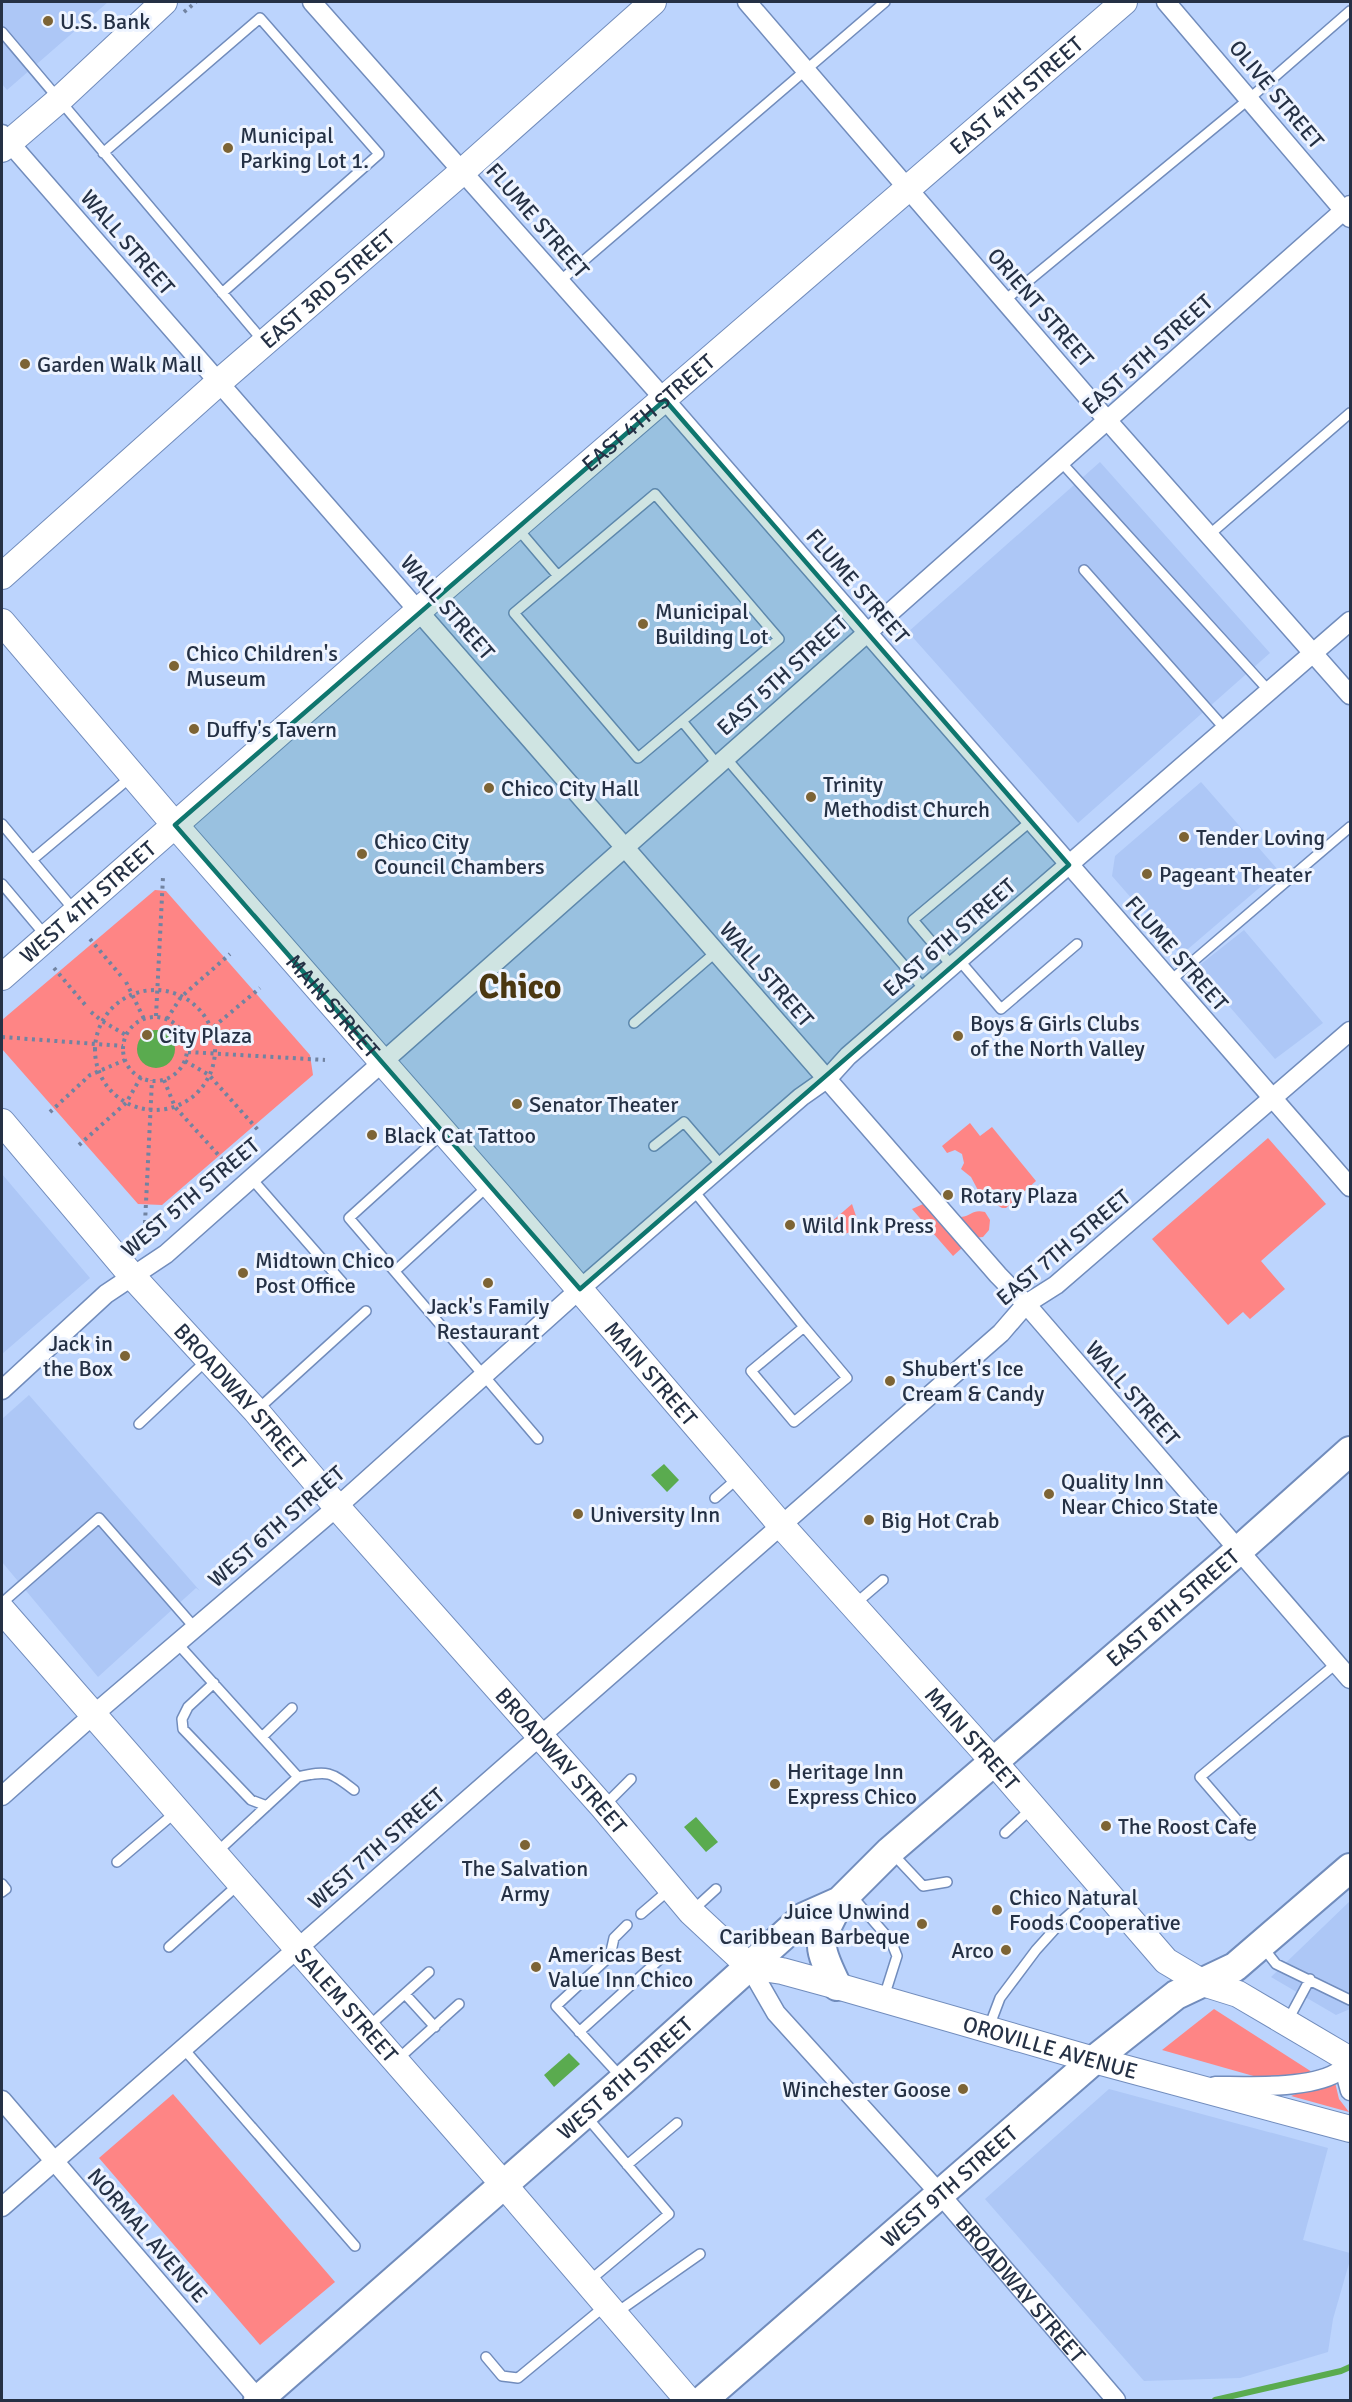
<svg xmlns="http://www.w3.org/2000/svg" width="1352" height="2402" font-family="Signika,sans-serif">
	<rect width="100%" height="100%" fill="#bcd4fd"/>
	<path fill="#adc7f6" d="M 2,2 L 108,2 L 7,90 L 2,84 Z
		M 1100,462 L 1270,653 L 1078,823 L 908,632 Z
		M 1201,782 L 1279,871 L 1181,955 L 1112,876 L 1115,856 Z
		M 1244,930 L 1323,1023 L 1275,1059 L 1196,968 Z
		M 2,1174 L 90,1278 L 2,1354 Z
		M 29,1395 L 200,1591 L 196,1588 L 98,1677 L 2,1562 L 2,1419 Z
		M 1350,1901 L 1350,2009 L 1336,2015 L 1271,1977 Z
		M 1109,2089 L 1328,2148 L 1303,2240 L 1350,2253 L 1350,2260 L 1333,2319 L 1328,2352 L 1240,2378 L 1144,2381 L 985,2199 Z"/>
	<path fill="#fe8585" d="M 155,890 L 166,891 L 310,1055 L 313,1075 L 162,1205 L 138,1204 L 2,1049 L 2,1020 Z
		M 970,1123 L 980,1136 L 992,1127 L 1036,1181 L 1006,1208 L 1002,1208 L 980,1194 L 971,1177 L 961,1169 L 964,1163 L 962,1154 L 955,1150 L 947,1153 L 942,1146 Z
		M 1268,1138 L 1326,1204 L 1261,1261 L 1285,1289 L 1250,1319 L 1243,1312 L 1228,1325 L 1152,1239 Z
		M 930,1201 C 939,1206 950,1217 961,1217 C 972,1216 972,1209 985,1212 L 990,1220 L 989,1230 L 983,1237 L 973,1238 L 953,1256 L 912,1209 Z
		M 852,1204 L 857,1219 L 851,1232 L 837,1236 L 823,1229 Z
		M 1214,2009 L 1312,2072 L 1271,2078 L 1257,2077 L 1162,2050 Z
		M 1334,2078 L 1339,2099 L 1349,2112 L 1291,2096 Z
		M 173,2094 L 335,2282 L 260,2345 L 99,2158 Z"/>
	<path fill="#5aab4f" d="M137 1049a19 19 0 1 1 38 0a19 19 0 1 1-38 0Z
		M 664,1464 L 679,1480 L 667,1492 L 651,1475 Z
		M 696,1817 L 718,1842 L 706,1852 L 684,1827 Z
		M 569,2053 L 580,2064 L 554,2087 L 544,2075 Z"/>
	<g fill="none" stroke-linecap="round" stroke-linejoin="round">
		<path stroke="#5aab4f" stroke-width="6" d="M 1215,2400 L 1341,2371 L 1350,2367"/>
		<g stroke="#718cbc" stroke-width="12">
			<path id="lane" d="M 2,32 L 263,341
				M 103,153 L 260,18 L 379,154 L 222,293
				M 560,281 L 885,2
				M 1004,301 L 1249,99 L 1350,11
				M 1061,462 L 1269,691
				M 518,529 L 558,576
				M 1209,535 L 1350,413
				M 1084,570 L 1225,729
				M 682,721 L 779,639 L 655,494 L 514,613 L 638,758 L 682,721 L 718,765
				M 726,758 L 925,990
				M 2,824 L 32,860
				M 2,884 L 45,935
				M 74,910 L 32,860 L 132,776
				M 959,960 L 1001,1009 L 1077,944
				M 952,966 L 913,920 L 1031,821
				M 1170,981 L 1350,827
				M 634,1023 L 716,952
				M 443,1133 L 349,1218 L 538,1439
				M 654,1146 L 684,1122 L 722,1166
				M 251,1178 L 342,1282
				M 694,1191 L 804,1327 L 751,1371 L 794,1422 L 847,1378 L 804,1327
				M 395,1271 L 488,1186
				M 257,1410 L 366,1311
				M 139,1424 L 207,1360
				M 715,1498 L 738,1478
				M 2,1603 L 99,1518 L 195,1628
				M 855,1604 L 883,1580
				M 177,1643 L 298,1777 L 217,1852
				M 214,1683 L 188,1707 L 182,1719 L 183,1729 L 251,1800 L 267,1806
				M 262,1737 L 292,1708
				M 298,1777 C 328,1770 331,1772 354,1790
				M 605,1805 L 631,1779
				M 1005,1833 L 1031,1809
				M 1250,1835 L 1200,1777 L 1337,1663
				M 892,1853 L 923,1886 L 947,1882
				M 117,1862 L 177,1811
				M 2,1884 L 6,1889 L 2,1892
				M 850,1894 L 891,1941 L 897,1956 L 884,1997
				M 693,1910 L 716,1889
				M 641,1914 L 669,1890
				M 1262,1946 L 1276,1964 L 1350,2000
				M 169,1947 L 239,1884
				M 405,1994 L 435,2027
				M 1287,2022 L 1310,1979
				M 369,2026 L 429,1972
				M 989,2027 L 1000,1998 L 1036,1950 L 1064,1919 L 1100,1887
				M 579,2032 L 660,1959
				M 183,2048 L 355,2246
				M 398,2059 L 459,2004
				M 621,2077 L 556,2006 L 610,1956 L 614,1938 L 627,1925
				M 586,2116 L 669,2214 L 589,2281
				M 627,2165 L 677,2123
				M 616,2313 L 700,2254
				M 486,2357 L 502,2376 L 518,2378 L 605,2306"/>
		</g>
		<g stroke="#718cbc" stroke-width="21">
			<g id="street">
				<path d="M 312,2 L 665,400 L 1350,1187"/>
				<path d="M 747,2 L 1108,421 L 1350,695"/>
				<path d="M 1166,2 L 1350,218"/>
				<path d="M 2,134 L 998,1275 L 1026,1304 L 1350,1679"/>
				<path d="M 2,1390 L 106,1294 L 166,1254 L 1350,205"/>
				<path d="M 2,1796 L 93,1715 L 337,1507 L 580,1289 L 801,1097 L 828,1078 L 848,1056 L 1350,621"/>
				<path id="s1" d="M 749,1966 L 776,2013 L 940,2194 L 1116,2400"/>
				<path d="M 1348,2059 L 1347,2080 L 1350,2091"/>
				<path d="M 1215,2086 C 1248,2086 1308,2089 1336,2073 C 1343,2070 1346,2060 1350,2055"/>
				<path d="M 2,2100 L 259,2400"/>
				<path d="M 2,2207 L 1001,1333 L 1026,1304 L 1056,1285 L 1350,1031"/>
			</g>
		</g>
		<g stroke="#718cbc" stroke-width="28">
			<g id="secondary">
				<path d="M 2,149 L 59,100 L 164,2"/>
				<path id="s2" d="M 2,576 L 218,383 L 463,171 L 653,2"/>
				<path id="s3" d="M 2,622 L 175,825 L 504,1201 L 781,1525 L 994,1762 L 1166,1961 L 1203,1983 L 1238,1994 L 1350,2060"/>
				<path id="s4" d="M 2,977 L 441,591 L 1124,2"/>
				<path id="s5" d="M 2,1122 L 133,1277 L 256,1411 L 337,1507 L 603,1807 L 691,1912 L 749,1966 L 782,1971 L 837,1986 L 1094,2060 L 1350,2129"/>
				<path id="s6" d="M 2,1610 L 504,2185 L 688,2400"/>
			</g>
		</g>
		<g stroke="#718cbc" stroke-width="32">
			<g id="primary">
				<path d="M 837,1986 C 815,1941 818,1944 840,1901"/>
				<path id="s7" d="M 258,2400 L 623,2080 L 804,1917 L 840,1901 L 890,1851 L 1238,1551 L 1350,1451"/>
				<path id="s8" d="M 703,2400 L 1094,2060 L 1176,1995 L 1235,1967 L 1350,1868"/>
			</g>
		</g>
		<path stroke="#7183a1" stroke-width="4" stroke-dasharray="3 4.5" stroke-linecap="butt" d="M 184,12 L 196,2
			M 90,939 L 122,977
			M 54,968 L 87,1007
			M 126,982 L 144,1019
			M95 1050a60 60 0 1 1 120 0a60 60 0 1 1-120 0Z
			M 91,1012 L 102,1021 L 126,1035
			M 156,1016 L 163,877
			M123 1049a32 32 0 1 1 64 0a32 32 0 1 1-64 0Z
			M 167,1019 L 181,997 L 230,954
			M 2,1037 L 123,1046
			M 186,1038 L 211,1029 L 260,988
			M 188,1052 L 325,1060
			M 185,1061 L 209,1075 L 258,1130
			M 164,1080 L 175,1107 L 223,1160
			M 50,1112 L 90,1075 L 125,1060
			M 79,1145 L 126,1103 L 141,1077
			M 145,1223 L 152,1080"/>
		<use href="#lane" stroke="#fff" stroke-width="9"/>
		<use href="#street" stroke="#fff" stroke-width="18"/>
		<use href="#secondary" stroke="#fff" stroke-width="26"/>
		<use href="#primary" stroke="#fff" stroke-width="28"/>
	</g>
	<path fill="#0f766e" fill-opacity="0.2" stroke="#0f766e" stroke-width="4.5" stroke-linejoin="round" d="M 665,400 L 1069,865 L 580,1289 L 175,825 Z"/>
	<g fill="#7d6435" stroke="#eef4ff" stroke-width="2">
		<circle cx="48" cy="21" r="6"/>
		<circle cx="228" cy="148" r="6"/>
		<circle cx="25" cy="364" r="6"/>
		<circle cx="643" cy="624" r="6"/>
		<circle cx="174" cy="666" r="6"/>
		<circle cx="194" cy="729" r="6"/>
		<circle cx="489" cy="788" r="6"/>
		<circle cx="811" cy="797" r="6"/>
		<circle cx="1184" cy="837" r="6"/>
		<circle cx="362" cy="854" r="6"/>
		<circle cx="1147" cy="874" r="6"/>
		<circle cx="147" cy="1035" r="6"/>
		<circle cx="958" cy="1036" r="6"/>
		<circle cx="517" cy="1104" r="6"/>
		<circle cx="372" cy="1135" r="6"/>
		<circle cx="948" cy="1195" r="6"/>
		<circle cx="790" cy="1225" r="6"/>
		<circle cx="243" cy="1273" r="6"/>
		<circle cx="488" cy="1283" r="6"/>
		<circle cx="125" cy="1356" r="6"/>
		<circle cx="890" cy="1381" r="6"/>
		<circle cx="1049" cy="1494" r="6"/>
		<circle cx="578" cy="1514" r="6"/>
		<circle cx="869" cy="1520" r="6"/>
		<circle cx="775" cy="1784" r="6"/>
		<circle cx="1106" cy="1826" r="6"/>
		<circle cx="525" cy="1845" r="6"/>
		<circle cx="997" cy="1910" r="6"/>
		<circle cx="922" cy="1924" r="6"/>
		<circle cx="1006" cy="1950" r="6"/>
		<circle cx="536" cy="1967" r="6"/>
		<circle cx="963" cy="2089" r="6"/>
	</g>
	<g text-anchor="middle" stroke-width="6" stroke-linejoin="round" paint-order="stroke">
		<g font-size="22" fill="#253145" stroke="#eef4ff" text-anchor="start">
			<text x="60" y="29">U.S. Bank</text>
			<text x="240" y="143">Municipal<tspan x="240" dy="25">Parking Lot 1.</tspan></text>
			<text x="37" y="372">Garden Walk Mall</text>
			<text x="655" y="619">Municipal<tspan x="655" dy="25">Building Lot</tspan></text>
			<text x="186" y="661">Chico Children's<tspan x="186" dy="25">Museum</tspan></text>
			<text x="206" y="737">Duffy's Tavern</text>
			<text x="823" y="792">Trinity<tspan x="823" dy="25">Methodist Church</tspan></text>
			<text x="501" y="796">Chico City Hall</text>
			<text x="1196" y="845">Tender Loving</text>
			<text x="374" y="849">Chico City<tspan x="374" dy="25">Council Chambers</tspan></text>
			<text x="1159" y="882">Pageant Theater</text>
			<text x="970" y="1031">Boys &amp; Girls Clubs<tspan x="970" dy="25">of the North Valley</tspan></text>
			<text x="159" y="1043">City Plaza</text>
			<text x="529" y="1112">Senator Theater</text>
			<text x="384" y="1143">Black Cat Tattoo</text>
			<text x="960" y="1203">Rotary Plaza</text>
			<text x="802" y="1233">Wild Ink Press</text>
			<text x="255" y="1268">Midtown Chico<tspan x="255" dy="25">Post Office</tspan></text>
			<text x="488" y="1314" text-anchor="middle">Jack's Family<tspan x="488" dy="25">Restaurant</tspan></text>
			<text x="113" y="1351" text-anchor="end">Jack in<tspan x="113" dy="25">the Box</tspan></text>
			<text x="902" y="1376">Shubert's Ice<tspan x="902" dy="25">Cream &amp; Candy</tspan></text>
			<text x="1061" y="1489">Quality Inn<tspan x="1061" dy="25">Near Chico State</tspan></text>
			<text x="590" y="1522">University Inn</text>
			<text x="881" y="1528">Big Hot Crab</text>
			<text x="787" y="1779">Heritage Inn<tspan x="787" dy="25">Express Chico</tspan></text>
			<text x="1118" y="1834">The Roost Cafe</text>
			<text x="525" y="1876" text-anchor="middle">The Salvation<tspan x="525" dy="25">Army</tspan></text>
			<text x="1009" y="1905">Chico Natural<tspan x="1009" dy="25">Foods Cooperative</tspan></text>
			<text x="910" y="1919" text-anchor="end">Juice Unwind<tspan x="910" dy="25">Caribbean Barbeque</tspan></text>
			<text x="994" y="1958" text-anchor="end">Arco</text>
			<text x="548" y="1962">Americas Best<tspan x="548" dy="25">Value Inn Chico</tspan></text>
			<text x="951" y="2097" text-anchor="end">Winchester Goose</text>
		</g>
		<g font-size="22" fill="#253145" stroke="#eef4ff">
			<text dy="8" stroke="none"><textPath href="#s4" startOffset="1344">EAST 4TH STREET</textPath></text>
			<text transform="translate(1277 94) rotate(50)" y="8">OLIVE STREET</text>
			<text transform="translate(538 220) rotate(49)" y="8">FLUME STREET</text>
			<text transform="translate(128 242) rotate(49)" y="8">WALL STREET</text>
			<text dy="8" stroke="none"><textPath href="#s2" startOffset="434">EAST 3RD STREET</textPath></text>
			<text transform="translate(1041 307) rotate(49)" y="8">ORIENT STREET</text>
			<text transform="translate(1147 354) rotate(-42)" y="8">EAST 5TH STREET</text>
			<text dy="8" stroke="none"><textPath href="#s4" startOffset="858">EAST 4TH STREET</textPath></text>
			<text transform="translate(858 586) rotate(49)" y="8">FLUME STREET</text>
			<text transform="translate(448 607) rotate(49)" y="8">WALL STREET</text>
			<text transform="translate(782 675) rotate(-42)" y="8">EAST 5TH STREET</text>
			<text dy="8" stroke="none"><textPath href="#s4" startOffset="114">WEST 4TH STREET</textPath></text>
			<text transform="translate(949 937) rotate(-41)" y="8">EAST 6TH STREET</text>
			<text transform="translate(1177 953) rotate(49)" y="8">FLUME STREET</text>
			<text transform="translate(767 974) rotate(49)" y="8">WALL STREET</text>
			<text dy="8" stroke="none"><textPath href="#s3" startOffset="507">MAIN STREET</textPath></text>
			<text transform="translate(190 1197) rotate(-40)" y="8">WEST 5TH STREET</text>
			<text transform="translate(1063 1247) rotate(-40)" y="8">EAST 7TH STREET</text>
			<text dy="8" stroke="none"><textPath href="#s3" startOffset="993">MAIN STREET</textPath></text>
			<text transform="translate(1133 1393) rotate(49)" y="8">WALL STREET</text>
			<text dy="8" stroke="none"><textPath href="#s5" startOffset="363">BROADWAY STREET</textPath></text>
			<text transform="translate(276 1526) rotate(-41)" y="8">WEST 6TH STREET</text>
			<text dy="8" stroke="none"><textPath href="#s7" startOffset="1212">EAST 8TH STREET</textPath></text>
			<text dy="8" stroke="none"><textPath href="#s3" startOffset="1479">MAIN STREET</textPath></text>
			<text dy="8" stroke="none"><textPath href="#s5" startOffset="849">BROADWAY STREET</textPath></text>
			<text transform="translate(376 1848) rotate(-41)" y="8">WEST 7TH STREET</text>
			<text dy="8" stroke="none"><textPath href="#s6" startOffset="524">SALEM STREET</textPath></text>
			<text dy="8" stroke="none"><textPath href="#s5" startOffset="1440">OROVILLE AVENUE</textPath></text>
			<text dy="8" stroke="none"><textPath href="#s7" startOffset="488">WEST 8TH STREET</textPath></text>
			<text dy="8" stroke="none"><textPath href="#s8" startOffset="326">WEST 9TH STREET</textPath></text>
			<text transform="translate(148 2235) rotate(49)" y="8">NORMAL AVENUE</text>
			<text dy="8" stroke="none"><textPath href="#s1" startOffset="423">BROADWAY STREET</textPath></text>
		</g>
		<g font-size="34" font-weight="bold" fill="#4b3812" stroke="#eef4ff">
			<text x="520" y="998">Chico</text>
		</g>
	</g>
	<rect width="1352" height="2402" fill="none" stroke="#253145" stroke-width="6"/>
</svg>
